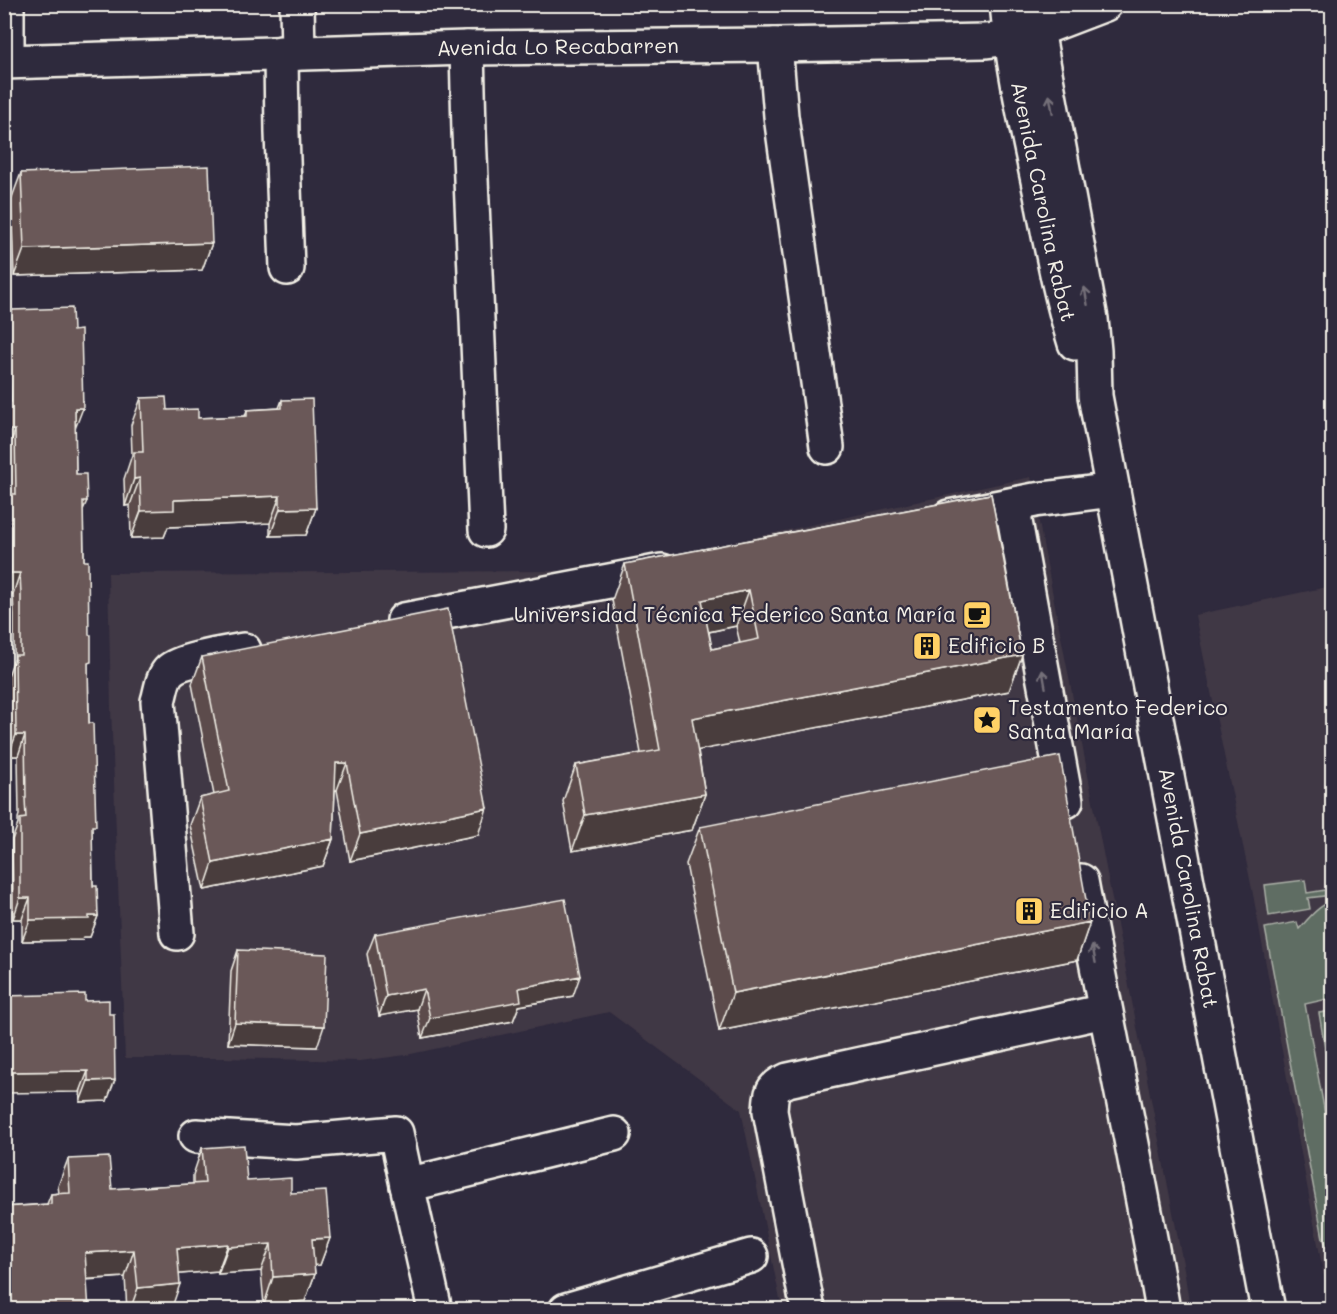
<svg xmlns="http://www.w3.org/2000/svg" width="1337" height="1314" font-family="Mali,sans-serif">
	<rect width="100%" height="100%" fill="#2f2a3d"/>
	<filter id="ink" filterUnits="userSpaceOnUse"><feTurbulence type="fractalNoise" baseFrequency=".0167" numOctaves="2"/><feDisplacementMap in="SourceGraphic" scale="12" xChannelSelector="R" yChannelSelector="G"/><feConvolveMatrix kernelMatrix="1 2 1 2 8 2 1 2 1" color-interpolation-filters="sRGB"/></filter>
	<g filter="url(#ink)">
		<path fill="#413845" d="M 1031,477 L 1042,539 L 1184,1269 L 1190,1309 L 782,1309 L 741,1110 L 609,1012 L 406,1055 L 360,1061 L 222,1058 L 125,1058 L 111,707 L 108,573 L 582,571 L 623,566 Z
			M 1332,586 L 1332,1309 L 1330,1309 L 1252,889 L 1195,615 Z"/>
		<path fill="#5f6d63" stroke="#aaafa6" stroke-width="1.5" d="M 1305,880 L 1307,893 L 1332,889 L 1332,895 L 1308,898 L 1310,909 L 1269,916 L 1265,885 Z
			M 1332,901 L 1332,998 L 1305,1004 L 1332,1152 L 1332,1258 L 1323,1238 L 1265,928 L 1297,922 L 1299,929 C 1309,918 1318,906 1332,901 Z
			M 1332,1011 L 1332,1091 L 1319,1013 Z"/>
		<g fill="none" stroke-linecap="round" stroke-linejoin="round">
			<g stroke="#f4f1e8" stroke-width="38">
				<g id="minor">
					<path d="M 7,4 L 7,62"/>
					<path d="M 297,4 L 298,53"/>
					<path id="s1" d="M 1007,4 C 1013,69 1028,132 1041,195 C 1051,245 1060,295 1075,343"/>
					<path id="s2" d="M 1035,4 L 1037,30 L 1091,319 L 1094,351 L 1095,396 L 1268,1310"/>
					<path d="M 775,45 L 781,116 L 827,447"/>
					<path d="M 467,48 L 469,132 L 486,530"/>
					<path d="M 281,53 L 282,133 L 287,268"/>
					<path id="s3" d="M 4,62 L 467,48 L 775,45 L 986,41 L 1010,38 L 1037,30 L 1105,4"/>
					<path d="M 1012,505 L 1066,801"/>
					<path d="M 949,517 L 1035,500 L 1113,490"/>
					<path d="M 404,620 L 662,571"/>
					<path d="M 1081,881 C 1107,1024 1138,1166 1163,1310"/>
					<path d="M 177,933 L 158,701 C 161,692 162,677 170,670 C 180,660 228,653 244,650"/>
					<path d="M 196,1136 L 296,1142 L 396,1133 L 407,1185 L 614,1134"/>
					<path d="M 407,1185 L 435,1310"/>
					<path d="M 566,1310 L 751,1256"/>
					<path d="M 808,1310 L 770,1111 C 771,1093 771,1087 788,1080 L 1105,1011"/>
				</g>
			</g>
			<use href="#minor" stroke="#2f2a3d" stroke-width="33"/>
		</g>
		<path fill="#5b4c4c" stroke="#f4f1e8" stroke-width="1.5" fill-rule="evenodd" d="M 21,173 L 212,243 L 202,270 L 14,276 L 11,200 Z
			M 12,310 L 75,429 L 76,474 L 87,501 L 83,510 L 84,561 L 88,670 L 93,886 L 98,916 L 90,937 L 83,937 L 82,940 L 22,941 L 22,919 L 13,919 L 12,840 L 18,824 L 18,818 L 19,815 L 18,756 L 8,756 L 8,676 L 14,659 L 14,616 L 13,594 L 4,594 L 4,510 L 9,499 L 8,451 L 4,451 L 4,314 L 11,313 Z
			M 141,398 L 167,410 L 198,418 L 245,416 L 247,410 L 279,408 L 282,400 L 316,508 L 306,535 L 270,536 L 270,523 L 168,527 L 164,537 L 131,538 L 130,505 L 125,506 L 124,479 L 132,455 L 131,425 Z
			M 991,494 L 1022,655 L 1009,691 L 698,750 L 705,794 L 692,830 L 572,851 L 563,801 L 576,765 L 641,753 L 612,600 L 625,564 ZM 736,626 L 740,643 L 712,649 L 709,632 Z
			M 202,657 L 478,835 L 350,861 L 337,790 L 335,790 L 333,839 L 323,866 L 204,890 L 190,825 L 200,798 L 214,795 L 192,684 Z
			M 700,827 L 1090,922 L 1077,960 L 719,1031 L 686,864 Z
			M 375,934 L 573,996 L 519,1006 L 513,1021 L 422,1038 L 417,1009 L 379,1016 L 367,954 Z
			M 238,950 L 317,1047 L 228,1044 L 231,971 Z
			M 85,1001 L 107,1101 L 80,1102 Z
			M 202,1148 L 247,1181 L 291,1193 L 330,1238 L 320,1265 L 314,1265 L 315,1274 L 305,1301 L 264,1305 L 261,1271 L 218,1274 L 218,1271 L 179,1274 L 171,1310 L 127,1310 L 125,1277 L 86,1280 L 4,1310 L 4,1207 L 47,1204 L 51,1194 L 59,1193 L 58,1186 L 68,1159 L 112,1189 L 193,1184 L 193,1175 Z"/>
		<path fill="#4a3e3e" stroke="#f4f1e8" stroke-width="1.5" d="M 212,243 L 202,270 L 14,276 L 24,249 Z
			M 4,341 L 9,341 L 4,354 Z
			M 75,408 L 83,408 L 75,429 Z
			M 8,430 L 15,430 L 8,451 L 4,451 L 4,438 Z
			M 140,478 L 130,505 L 125,506 L 134,479 Z
			M 280,496 L 270,523 L 168,527 L 164,537 L 131,538 L 141,511 L 174,500 Z
			M 316,508 L 306,535 L 270,536 L 280,509 Z
			M 11,573 L 20,573 L 13,594 L 4,594 L 4,591 Z
			M 749,590 L 736,626 L 689,636 L 702,600 Z
			M 1022,655 L 1009,691 L 679,754 L 692,718 Z
			M 16,735 L 25,735 L 18,756 L 8,756 Z
			M 336,763 L 347,763 L 337,790 L 326,790 Z
			M 705,794 L 692,830 L 572,851 L 585,815 Z
			M 487,808 L 478,835 L 350,861 L 360,834 Z
			M 333,839 L 323,866 L 204,890 L 213,863 Z
			M 20,898 L 30,898 L 22,919 L 13,919 Z
			M 89,916 L 98,916 L 90,937 L 83,937 L 82,940 L 22,941 L 30,920 Z
			M 1090,922 L 1077,960 L 719,1031 L 733,993 Z
			M 580,976 L 573,996 L 519,1006 L 513,1021 L 422,1038 L 430,1018 L 519,988 Z
			M 424,989 L 417,1009 L 379,1016 L 386,996 Z
			M 235,1023 L 324,1026 L 317,1047 L 228,1044 Z
			M 88,1071 L 80,1092 L 4,1093 L 4,1072 Z
			M 115,1080 L 107,1101 L 80,1102 L 88,1081 Z
			M 330,1238 L 320,1265 L 303,1266 L 312,1239 Z
			M 228,1244 L 218,1271 L 168,1275 L 177,1248 Z
			M 271,1244 L 261,1271 L 218,1274 L 228,1247 Z
			M 134,1250 L 125,1277 L 75,1280 L 85,1253 Z
			M 315,1274 L 305,1301 L 264,1305 L 273,1277 Z
			M 180,1284 L 171,1310 L 130,1310 L 138,1288 Z"/>
		<path fill="#6a5858" stroke="#f4f1e8" stroke-width="1.5" fill-rule="evenodd" d="M 209,166 L 212,243 L 24,249 L 21,173 Z
			M 72,308 L 73,331 L 81,330 L 83,408 L 75,408 L 76,474 L 86,474 L 87,501 L 83,501 L 84,561 L 88,561 L 89,635 L 91,635 L 91,662 L 88,663 L 89,723 L 93,723 L 96,826 L 92,826 L 93,886 L 97,886 L 98,916 L 89,916 L 89,919 L 30,920 L 30,898 L 20,898 L 20,819 L 26,818 L 25,798 L 26,798 L 25,735 L 16,735 L 15,655 L 21,655 L 21,595 L 20,573 L 11,573 L 10,494 L 16,494 L 15,430 L 8,430 L 7,402 L 11,402 L 9,341 L 5,341 L 4,314 L 12,313 L 12,310 Z
			M 166,397 L 167,410 L 198,409 L 198,418 L 247,416 L 247,410 L 282,408 L 282,400 L 312,399 L 316,508 L 280,509 L 280,496 L 174,500 L 174,510 L 141,511 L 140,478 L 134,479 L 134,452 L 143,452 L 141,398 Z
			M 991,494 L 1022,655 L 692,718 L 705,794 L 585,815 L 576,765 L 660,750 L 625,564 ZM 749,590 L 759,639 L 712,649 L 702,600 Z
			M 448,609 L 487,808 L 360,834 L 347,763 L 336,763 L 333,839 L 213,863 L 200,798 L 229,791 L 202,657 Z
			M 1060,756 L 1090,922 L 733,993 L 700,827 Z
			M 565,899 L 580,976 L 519,988 L 521,1001 L 430,1018 L 424,989 L 386,996 L 375,934 Z
			M 238,950 L 327,954 L 324,1026 L 235,1023 Z
			M 85,994 L 85,1001 L 109,1000 L 109,1014 L 114,1014 L 115,1080 L 88,1081 L 88,1071 L 4,1072 L 4,996 Z
			M 244,1145 L 247,1181 L 291,1178 L 291,1193 L 326,1191 L 330,1238 L 312,1239 L 315,1274 L 273,1277 L 271,1244 L 228,1247 L 228,1244 L 177,1248 L 180,1284 L 138,1288 L 134,1250 L 85,1253 L 89,1310 L 4,1310 L 4,1242 L 7,1241 L 4,1207 L 51,1204 L 51,1194 L 70,1193 L 68,1159 L 109,1157 L 112,1189 L 205,1183 L 202,1148 Z"/>
		<defs><path id="oneway-shaft" d="M-6 0H5M1.5-3L5.5 0L1.5 3" fill="none" stroke-width="1.6" stroke-linecap="round" stroke-linejoin="round" transform="scale(1.5)"/></defs>
		<g stroke="#747079">
			<use href="#oneway-shaft" transform="translate(1051 104) rotate(-100)"/>
			<use href="#oneway-shaft" transform="translate(1086 296) rotate(-100)"/>
			<use href="#oneway-shaft" transform="translate(1044 679) rotate(-100)"/>
			<use href="#oneway-shaft" transform="translate(1094 954) rotate(-100)"/>
		</g>
	</g>
	<defs>
		<g id="cafe-square" transform="scale(1.5)"><rect x="-9" y="-9" width="18" height="18" rx="4" fill="#ffd166" stroke="#2f2a3d"/><path d="M-5.5-4.5H6V0H3Q3 3.5 0 3.5H-2.5Q-5.5 3.5-5.5 0ZM3-3.2v2h1.7v-2ZM-6 4.5H4V6H-6Z" fill="#111"/></g>
		<g id="building-square" transform="scale(1.5)"><rect x="-9" y="-9" width="18" height="18" rx="4" fill="#ffd166" stroke="#2f2a3d"/><path d="M-4-6H4V6H1V3H-1V6H-4ZM-2.5-4.3h1.7v1.8h-1.7ZM.8-4.3h1.7v1.8H.8ZM-2.5-1h1.7V.8h-1.7ZM.8-1h1.7V.8H.8Z" fill="#111"/></g>
		<g id="sight-square" transform="scale(1.5)"><rect x="-9" y="-9" width="18" height="18" rx="4" fill="#ffd166" stroke="#2f2a3d"/><path d="M0-6L1.8-2.2L6-1.7L2.9 1.2L3.7 5.4L0 3.3L-3.7 5.4L-2.9 1.2L-6-1.7L-1.8-2.2Z" fill="#111"/></g>
	</defs>
	<g fill-rule="evenodd">
		<use href="#cafe-square" x="977" y="615"/>
		<use href="#building-square" x="927" y="646"/>
		<use href="#sight-square" x="987" y="720"/>
		<use href="#building-square" x="1029" y="911"/>
	</g>
	<g text-anchor="middle" stroke-width="4.5" stroke-linejoin="round" paint-order="stroke">
		<g font-size="21" fill="#f4f1e8" stroke="#2f2a3d">
			<text dy="7" stroke="none"><textPath href="#s3" startOffset="554">Avenida Lo Recabarren</textPath></text>
			<text dy="7" stroke="none"><textPath href="#s1" startOffset="201">Avenida Carolina Rabat</textPath></text>
			<text dy="7" stroke="none"><textPath href="#s2" startOffset="898">Avenida Carolina Rabat</textPath></text>
		</g>
		<g font-size="21" fill="#f4f1e8" stroke="#2f2a3d" text-anchor="start">
			<text x="956" y="622" text-anchor="end">Universidad Técnica Federico Santa María</text>
			<text x="948" y="653">Edificio B</text>
			<text x="1008" y="715">Testamento Federico<tspan x="1008" dy="24">Santa María</tspan></text>
			<text x="1050" y="918">Edificio A</text>
		</g>
	</g>
	<rect width="1337" height="1314" fill="none" stroke="#2f2a3d" stroke-width="24"/>
	<rect x="12" y="12" width="1313" height="1290" fill="none" stroke="#f4f1e8" stroke-width="2" filter="url(#ink)"/>
</svg>
